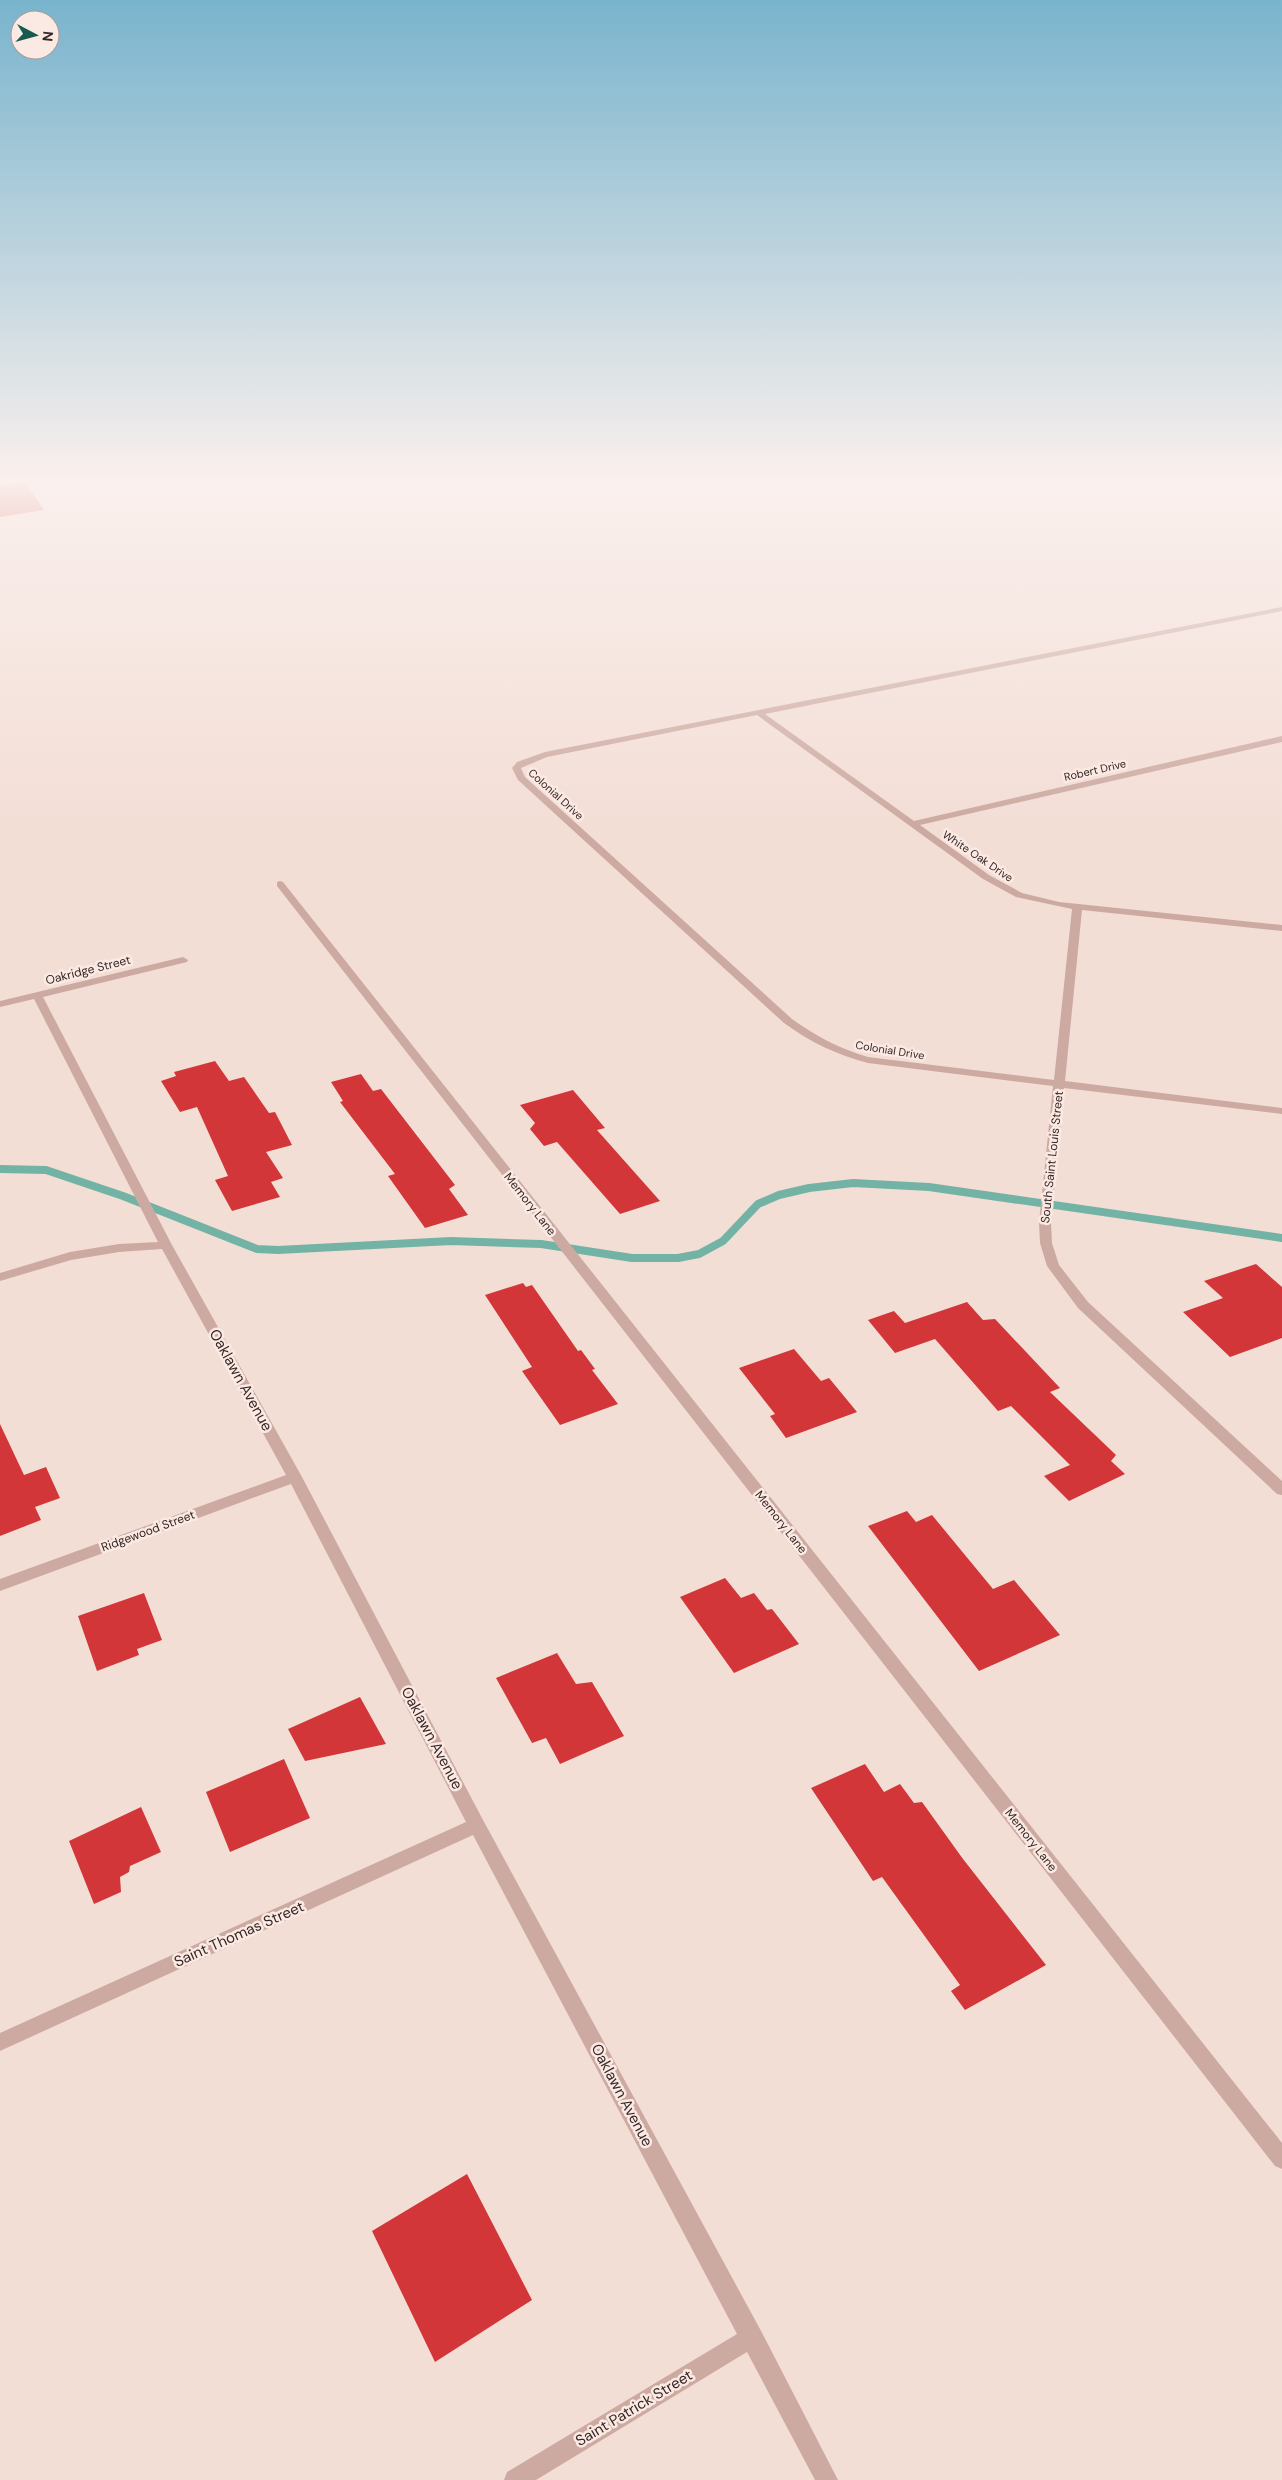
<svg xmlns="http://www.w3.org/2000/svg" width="1282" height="2480" font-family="'DM Sans',sans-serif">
	<rect width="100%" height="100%" fill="#f3ded6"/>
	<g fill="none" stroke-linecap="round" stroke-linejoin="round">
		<path stroke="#73b3a5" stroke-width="8" d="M 0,1169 L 46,1170 L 123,1196 L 257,1249 L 278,1250 L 451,1241 L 541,1244 L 632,1258 L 678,1258 L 699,1254 L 723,1241 L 758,1204 L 779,1195 L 809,1188 L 853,1183 L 929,1187 L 1282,1238"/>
	</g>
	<path fill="#d23638" d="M 25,483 L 44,510 L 0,517 L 0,486 Z
		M 215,1061 L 229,1081 L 244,1077 L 269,1113 L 275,1112 L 292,1145 L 266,1152 L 283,1178 L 271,1182 L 280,1197 L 232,1211 L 215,1180 L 228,1176 L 197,1107 L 180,1112 L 161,1081 L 176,1076 L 174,1072 Z
		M 361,1074 L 373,1091 L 381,1089 L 455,1185 L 449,1189 L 468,1215 L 425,1228 L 388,1176 L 395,1174 L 340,1102 L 343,1101 L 331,1082 Z
		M 573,1090 L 605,1128 L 597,1130 L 660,1201 L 620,1214 L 557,1142 L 544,1146 L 530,1129 L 535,1123 L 520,1105 Z
		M 1256,1264 L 1282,1287 L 1282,1338 L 1230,1357 L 1183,1312 L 1223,1298 L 1204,1281 Z
		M 523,1283 L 526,1287 L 532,1285 L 578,1351 L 581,1350 L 595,1369 L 592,1370 L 618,1404 L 560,1425 L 522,1371 L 532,1367 L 485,1295 Z
		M 967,1302 L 983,1320 L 995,1319 L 1060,1388 L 1050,1392 L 1116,1455 L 1111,1461 L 1125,1474 L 1069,1501 L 1044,1476 L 1070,1465 L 1011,1406 L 998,1411 L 935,1339 L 895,1353 L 868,1320 L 894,1311 L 905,1323 Z
		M 794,1349 L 821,1381 L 829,1378 L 857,1412 L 786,1438 L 770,1416 L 775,1414 L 739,1368 Z
		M 0,1424 L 24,1475 L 46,1467 L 60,1498 L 35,1507 L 41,1520 L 0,1536 Z
		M 907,1511 L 916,1522 L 932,1515 L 993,1589 L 1014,1580 L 1060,1635 L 979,1671 L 868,1526 Z
		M 725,1578 L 741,1598 L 754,1593 L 767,1610 L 772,1609 L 799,1644 L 734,1673 L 680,1597 Z
		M 144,1593 L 162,1640 L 137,1649 L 139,1655 L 97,1671 L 78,1616 Z
		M 557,1653 L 576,1684 L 592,1682 L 624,1736 L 560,1764 L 546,1738 L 532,1743 L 496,1678 Z
		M 360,1697 L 386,1744 L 305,1761 L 288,1729 Z
		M 284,1759 L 310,1818 L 230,1852 L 206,1792 Z
		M 865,1764 L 884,1792 L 900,1784 L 914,1803 L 922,1802 L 963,1859 L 1046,1965 L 965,2010 L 951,1991 L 960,1985 L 882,1877 L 873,1881 L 811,1788 Z
		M 141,1807 L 161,1852 L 130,1866 L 129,1872 L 120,1877 L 121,1892 L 94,1904 L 69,1841 Z
		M 467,2174 L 532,2300 L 435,2362 L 372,2231 Z"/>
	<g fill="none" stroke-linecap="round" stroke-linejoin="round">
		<path fill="#ccaaa1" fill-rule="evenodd" d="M 1282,607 L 1282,611 L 765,714 L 914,821 L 1282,736 L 1282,742 L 920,825 L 989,875 L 1022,893 L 1059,902 L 1282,925 L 1282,931 L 1082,910 L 1065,1081 L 1282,1108 L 1282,1114 L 1064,1088 L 1051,1223 L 1052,1243 L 1059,1265 L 1088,1302 L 1282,1481 L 1282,1495 L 1277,1494 L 1078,1308 L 1047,1266 L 1040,1243 L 1039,1223 L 1053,1086 L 868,1063 C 837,1055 810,1042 784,1023 L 518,780 L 512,768 L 517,762 L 545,752 ZM 757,715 L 983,879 L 1016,897 L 1072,909 L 1054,1080 L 868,1057 C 840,1049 816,1036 792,1019 L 525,777 L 521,768 L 547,757 Z
			M 280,881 L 283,882 L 1282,2143 L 1282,2169 L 1275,2166 L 277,886 L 277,882 Z
			M 183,957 L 188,960 L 187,962 L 43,997 L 172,1245 L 302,1477 L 483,1820 L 760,2329 L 838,2480 L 815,2480 L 747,2352 L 536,2480 L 504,2480 L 507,2472 L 737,2334 L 473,1835 L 0,2051 L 0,2033 L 466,1822 L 291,1484 L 0,1591 L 0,1579 L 286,1475 L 162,1249 L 119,1252 L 71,1260 L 0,1281 L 0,1273 L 70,1252 L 119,1244 L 158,1242 L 34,999 L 0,1007 L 0,1001 Z"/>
	</g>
	<linearGradient id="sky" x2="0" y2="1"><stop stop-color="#79b4cd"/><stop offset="0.58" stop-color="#faf0ed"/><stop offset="1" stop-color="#faf0ed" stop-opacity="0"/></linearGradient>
	<rect width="1282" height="826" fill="url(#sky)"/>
	<g text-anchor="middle" stroke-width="5" stroke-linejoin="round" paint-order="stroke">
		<g font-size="11" fill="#362625" stroke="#fbeae3">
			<text transform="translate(1095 770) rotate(-13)" y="4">Robert Drive</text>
			<text transform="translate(556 794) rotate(42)" y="4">Colonial Drive</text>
			<text transform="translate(978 856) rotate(34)" y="4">White Oak Drive</text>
			<text transform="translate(890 1050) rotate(9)" y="4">Colonial Drive</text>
		</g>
		<g font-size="12" fill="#362625" stroke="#fbeae3">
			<text transform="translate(88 970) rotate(-14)" y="4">Oakridge Street</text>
			<text transform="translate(1052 1157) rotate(-84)" y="4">South Saint Louis Street</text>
			<text transform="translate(530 1204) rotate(52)" y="4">Memory Lane</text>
			<text transform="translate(781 1522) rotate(52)" y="4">Memory Lane</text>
			<text transform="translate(148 1531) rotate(-20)" y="4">Ridgewood Street</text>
			<text transform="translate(1031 1840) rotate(52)" y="4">Memory Lane</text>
		</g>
		<g font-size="15" fill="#362625" stroke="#fbeae3">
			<text transform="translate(241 1380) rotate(61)" y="5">Oaklawn Avenue</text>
			<text transform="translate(432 1738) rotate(62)" y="5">Oaklawn Avenue</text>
			<text transform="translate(239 1934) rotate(-24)" y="5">Saint Thomas Street</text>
			<text transform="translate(622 2095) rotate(62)" y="5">Oaklawn Avenue</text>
			<text transform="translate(634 2408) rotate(-31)" y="5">Saint Patrick Street</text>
		</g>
	</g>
	<g transform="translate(35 35) rotate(96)"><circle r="24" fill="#fbeae3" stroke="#ac9c97"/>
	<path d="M0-4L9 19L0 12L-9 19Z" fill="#175b4e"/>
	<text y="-8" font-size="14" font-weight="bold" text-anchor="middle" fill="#362625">N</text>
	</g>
</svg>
